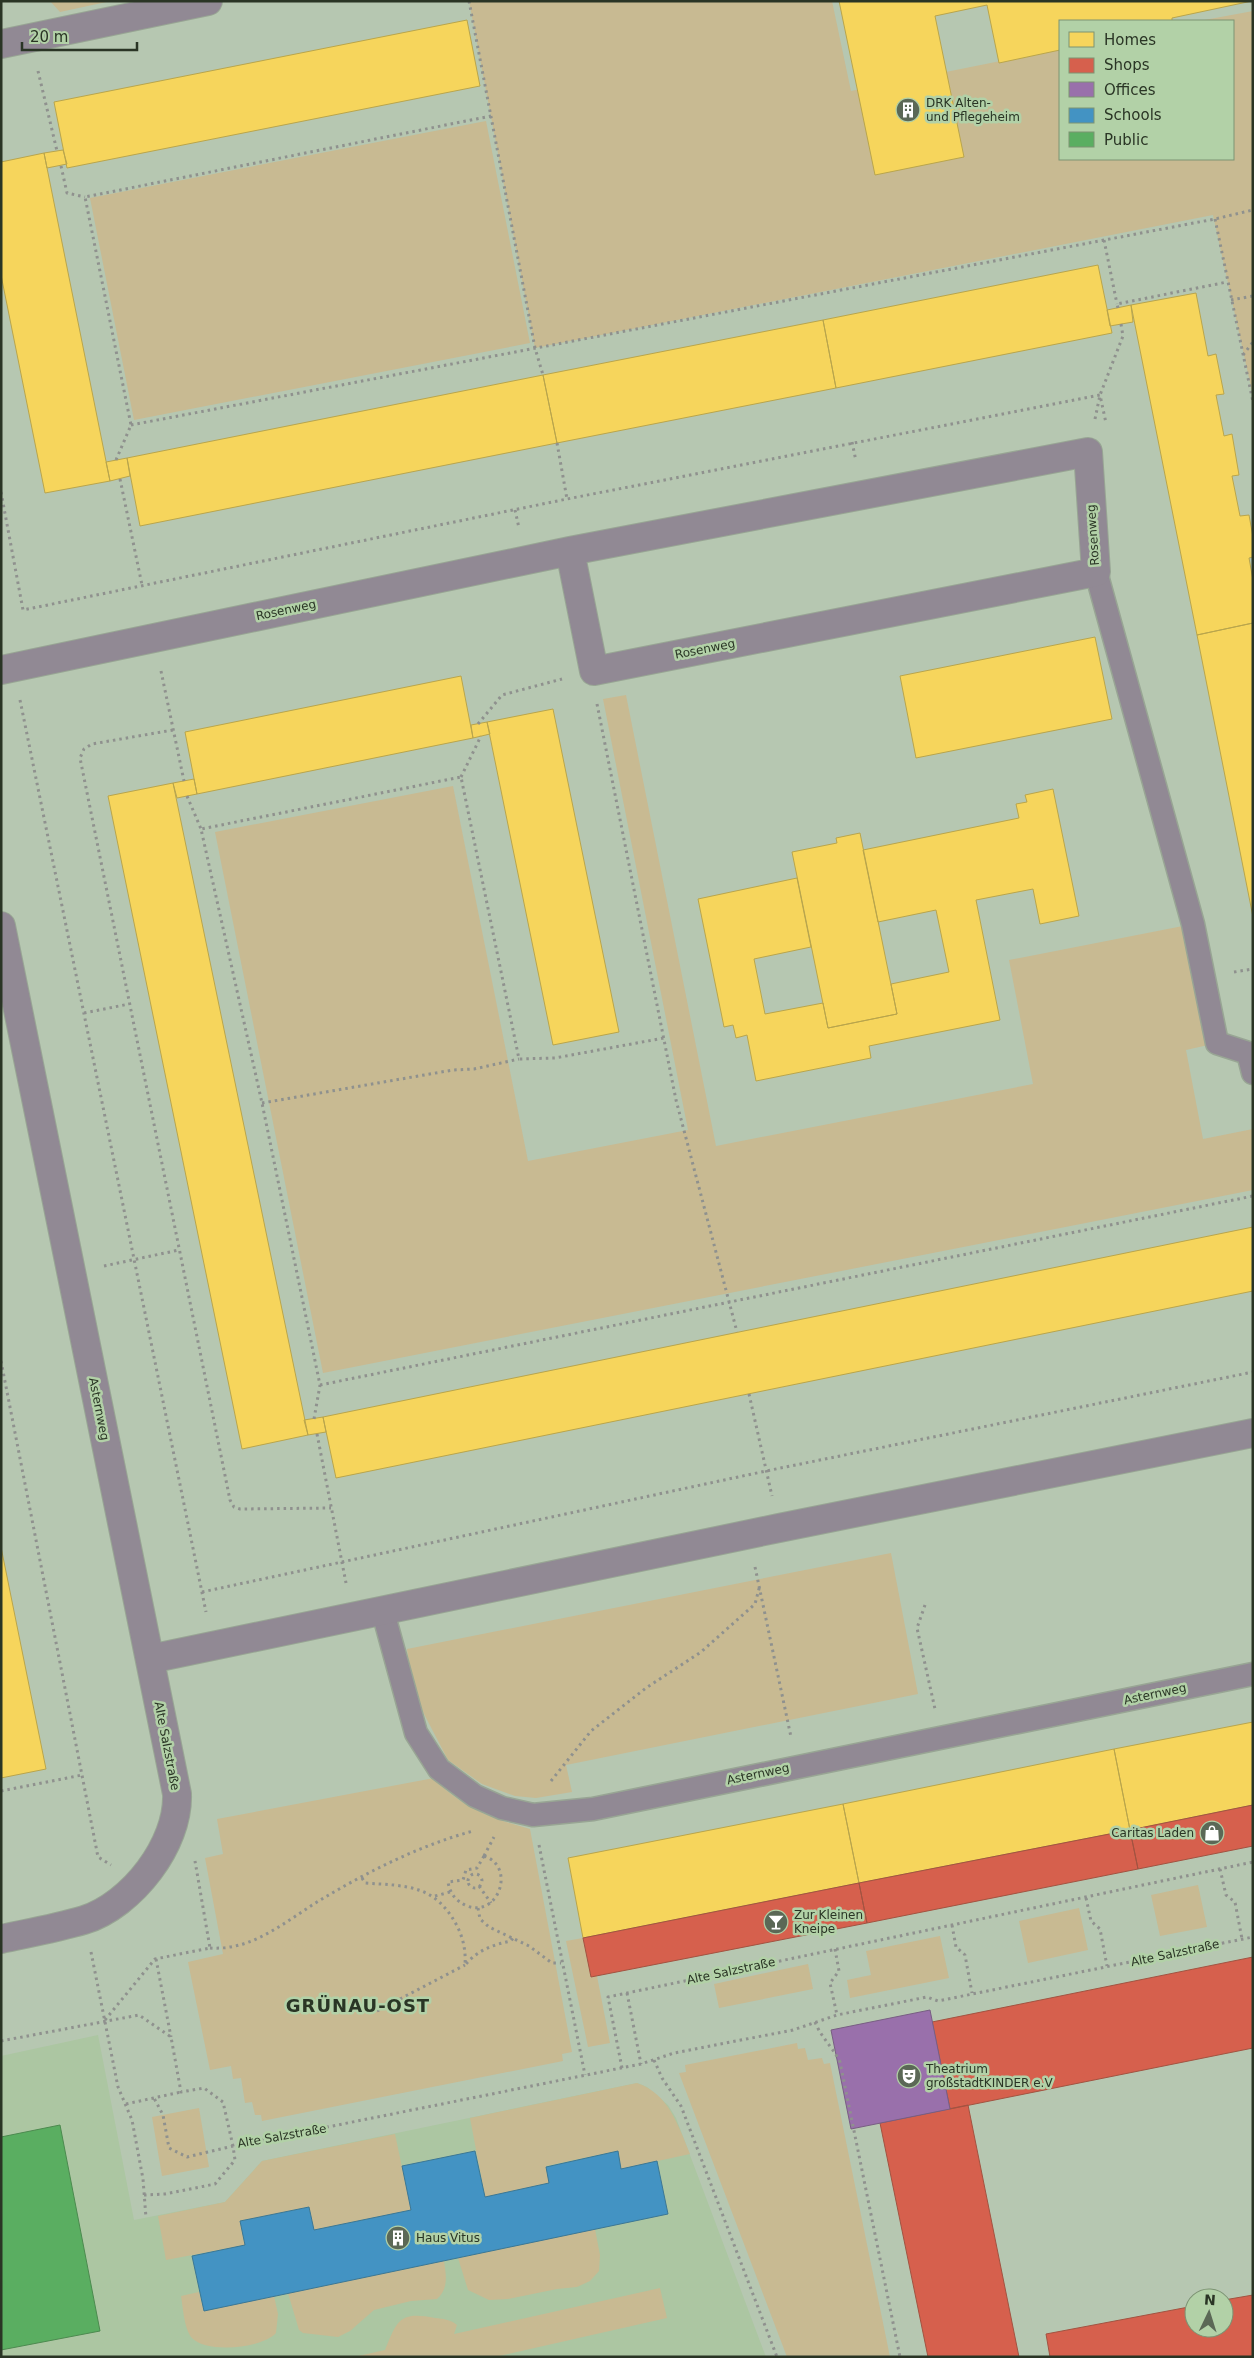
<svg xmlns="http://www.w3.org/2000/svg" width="1254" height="2358" font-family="'DejaVu Sans',sans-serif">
	<rect width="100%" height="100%" fill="#b6c7b1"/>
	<path fill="#acc6a2" d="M 98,2035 L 134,2220 L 225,2202 L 262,2161 L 637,2083 L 647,2087 L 668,2105 L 676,2118 L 766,2357 L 1,2357 L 1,2056 Z"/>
	<path fill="#c8ba92" d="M 50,1 L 111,1 L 60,12 Z
		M 469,1 L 832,1 L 851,91 L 1060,49 L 1060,159 L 1233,159 L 1233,21 L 1199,21 L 1253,11 L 1253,396 L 1213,215 L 535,348 Z
		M 486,121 L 530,343 L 134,420 L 90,198 Z
		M 626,695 L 716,1146 L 1033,1084 L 1009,960 L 1193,924 L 1217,1043 L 1186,1050 L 1203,1139 L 1253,1129 L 1253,1190 L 323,1373 L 215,832 L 453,786 L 528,1161 L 688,1130 L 603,699 Z
		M 891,1553 L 918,1694 L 566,1765 L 572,1792 L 536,1798 L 515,1796 L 482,1784 L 448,1760 L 424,1714 L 411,1679 L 407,1649 Z
		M 434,1778 C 460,1807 493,1819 530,1829 L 572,2052 L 562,2054 L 563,2061 L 262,2121 L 261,2115 L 255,2115 L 252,2102 L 245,2103 L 241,2078 L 233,2079 L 231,2066 L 210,2070 L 188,1962 L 223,1954 L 205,1858 L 223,1854 L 217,1819 Z
		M 1198,1885 L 1207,1927 L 1160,1936 L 1151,1895 Z
		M 1079,1908 L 1088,1950 L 1028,1963 L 1019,1921 Z
		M 940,1936 L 949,1978 L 850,1998 L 847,1980 L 871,1975 L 866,1951 Z
		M 583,1938 L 591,1977 L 597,1976 L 610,2043 L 588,2047 L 566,1941 Z
		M 808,1964 L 813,1989 L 719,2008 L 714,1984 Z
		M 797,2043 L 798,2049 L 805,2048 L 808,2060 L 822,2058 L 824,2064 L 830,2063 L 890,2357 L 787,2357 L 679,2073 L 686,2072 L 685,2065 Z
		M 637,2083 C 669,2094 678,2125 690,2154 L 621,2169 L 617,2151 L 546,2166 L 549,2183 L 485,2197 L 470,2118 Z
		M 199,2108 L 209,2167 L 162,2176 L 152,2117 Z
		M 395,2134 L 411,2210 L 314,2230 L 309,2207 L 240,2221 L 245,2245 L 166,2260 L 158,2216 L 225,2202 L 262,2161 Z
		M 595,2229 L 600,2255 L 599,2271 L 590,2281 L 577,2287 L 557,2289 L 508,2299 L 489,2300 L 468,2290 L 458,2258 Z
		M 444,2261 C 446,2275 449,2288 437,2299 L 411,2301 L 374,2310 L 350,2331 L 338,2337 L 303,2333 L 299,2330 L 288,2293 Z
		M 660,2288 L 667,2318 L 495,2357 L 354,2357 L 385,2350 C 397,2320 400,2311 435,2318 C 443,2319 450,2319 457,2325 L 454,2334 Z
		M 199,2292 L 204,2311 L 274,2296 L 278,2314 L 276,2333 C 263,2348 207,2354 192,2338 C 184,2329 183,2307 181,2296 Z"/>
	<path fill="#f6d55c" stroke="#b9a54c" d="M 839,1 L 1252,1 L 1172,18 L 1172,21 L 1060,21 L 1060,50 L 999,63 L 987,5 L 935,16 L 964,157 L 875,175 Z
		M 467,20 L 480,86 L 67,168 L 54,102 Z
		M 63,150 L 67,164 L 47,168 L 44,153 Z
		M 44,153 L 110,481 L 45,493 L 1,275 L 1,162 Z
		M 1098,265 L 1112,333 L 836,388 L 823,320 Z
		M 1196,293 L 1208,356 L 1216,354 L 1224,394 L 1216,395 L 1224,436 L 1232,434 L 1239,475 L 1232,476 L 1240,516 L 1249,515 L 1253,537 L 1253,557 L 1249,558 L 1253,580 L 1253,623 L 1197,635 L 1131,305 Z
		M 1131,305 L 1133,322 L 1110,326 L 1107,310 Z
		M 823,320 L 836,388 L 557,443 L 543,375 Z
		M 543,375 L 557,443 L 140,526 L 127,458 Z
		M 127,458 L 130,476 L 110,481 L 106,462 Z
		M 1253,623 L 1253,917 L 1197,635 Z
		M 1095,637 L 1112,719 L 916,758 L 900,676 Z
		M 461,676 L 473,738 L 197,794 L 185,732 Z
		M 553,709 L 619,1032 L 553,1045 L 487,722 Z
		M 487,722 L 490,734 L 473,738 L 471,725 Z
		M 194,779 L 197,794 L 177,798 L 173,783 Z
		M 173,783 L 308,1435 L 242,1449 L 108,796 Z
		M 1053,789 L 1079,916 L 1040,924 L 1033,889 L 976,900 L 1000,1020 L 869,1046 L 871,1058 L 756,1081 L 747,1035 L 736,1038 L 733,1025 L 724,1027 L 698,899 L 797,878 L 811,947 L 754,959 L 765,1014 L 823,1003 L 828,1028 L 897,1014 L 891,984 L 949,972 L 936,910 L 878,922 L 863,850 L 1019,818 L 1016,804 L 1027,802 L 1025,795 Z
		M 860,833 L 897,1014 L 828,1028 L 792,852 L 837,843 L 836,838 Z
		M 1253,1227 L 1253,1291 L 336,1478 L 323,1417 Z
		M 323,1417 L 326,1432 L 308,1435 L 304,1420 Z
		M 1,1547 L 46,1769 L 1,1778 Z
		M 1253,1722 L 1253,1805 L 1130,1830 L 1114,1749 Z
		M 1114,1749 L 1130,1830 L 859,1883 L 843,1804 Z
		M 843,1804 L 859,1883 L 583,1938 L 568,1858 Z"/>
	<path fill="#d6604d" stroke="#a25341" d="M 1253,1805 L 1253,1846 L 1138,1869 L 1130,1830 Z
		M 1130,1830 L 1138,1869 L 867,1923 L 859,1883 Z
		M 859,1883 L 867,1923 L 591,1977 L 583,1938 Z
		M 1253,1957 L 1253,2048 L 950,2109 L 932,2022 Z
		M 968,2105 L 1019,2357 L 928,2357 L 880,2123 Z
		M 1253,2295 L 1253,2357 L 1050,2357 L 1046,2334 L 1194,2306 L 1194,2328 L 1224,2328 L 1224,2300 Z"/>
	<path fill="#9970ab" stroke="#785e83" d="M 930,2010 L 950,2109 L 851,2129 L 831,2030 Z"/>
	<path fill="#4393c3" stroke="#3c7794" d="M 475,2151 L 485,2197 L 549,2183 L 546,2167 L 618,2151 L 621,2169 L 657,2161 L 668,2214 L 204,2311 L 192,2256 L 245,2245 L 240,2221 L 309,2207 L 314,2230 L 411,2210 L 402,2166 Z"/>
	<path fill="#5aae61" stroke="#4c8a4f" d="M 60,2125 L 100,2331 L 1,2350 L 1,2137 Z"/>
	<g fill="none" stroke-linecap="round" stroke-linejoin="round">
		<g stroke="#98a594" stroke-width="25">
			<path id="lane" d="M 1096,572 L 1193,924 L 1217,1043 L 1248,1053 L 1253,1073
				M 383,1612 L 416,1733 L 439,1769 L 475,1796 L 502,1808 L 533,1815 L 593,1809 L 1253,1674"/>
		</g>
		<g stroke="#98a594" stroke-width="30">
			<path id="street" d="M 1,44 L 208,1
				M 1,670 L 570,551 L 1088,452 L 1096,572 L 594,671 L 570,551
				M 1,926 L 177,1794 C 179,1844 132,1905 84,1920 C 57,1928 29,1933 1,1939
				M 150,1659 L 779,1528 L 1253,1433"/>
		</g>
		<path stroke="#8f918e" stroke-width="3" stroke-dasharray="2.5 4" stroke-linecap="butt" d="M 469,1 L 535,348 L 543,375
			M 38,71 L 57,151
			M 61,166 L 67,193 L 85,197
			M 1215,219 L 1253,402
			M 1104,240 L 1117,304
			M 1231,300 L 1253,296
			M 1118,308 L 1117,304 L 1227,282
			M 1243,355 L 1253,342
			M 1095,419 L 1100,395 L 1123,336 L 1121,324
			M 131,425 L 1215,219 L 1253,210
			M 852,442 L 856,461
			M 557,443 L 567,499
			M 116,460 L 131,425 L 85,197 L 491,116
			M 120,479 L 142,585
			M 1,492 L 23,610 L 567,499 L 1100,395 L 1106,423
			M 515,510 L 519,528
			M 161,671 L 184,781
			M 20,700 L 206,1612
			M 597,704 L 676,1100 L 737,1332
			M 478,724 L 502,695 L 562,679
			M 173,730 L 92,744 L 84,749 L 80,758 L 230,1500 L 234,1507 L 240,1509 L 331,1508
			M 461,777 L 481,736
			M 187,796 L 201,829
			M 1234,972 L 1253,969
			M 84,1013 L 129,1004
			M 262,1103 L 453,1070 L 474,1069 L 519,1059
			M 104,1266 L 179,1250
			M 1,1361 L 98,1857 L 111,1865
			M 320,1385 L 1253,1196
			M 749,1394 L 772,1496
			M 314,1419 L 320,1385 L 262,1103 L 201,829 L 461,777 L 519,1059 L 555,1058 L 664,1038
			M 317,1434 L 346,1583
			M 755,1567 L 791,1737
			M 202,1592 L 766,1471 L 1253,1372
			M 925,1605 L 917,1628 L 935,1709
			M 551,1781 L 591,1731 L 646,1688 L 701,1652 L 755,1604 L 760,1585
			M 1,1791 L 82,1775
			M 539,1845 L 585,2075
			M 484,1856 C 516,1866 499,1918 467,1906 C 456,1901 450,1894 448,1882 L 463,1880 L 466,1870 L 477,1868 Z
			M 484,1856 L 494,1837
			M 1220,1869 L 1226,1895 L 1235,1902 L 1242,1939
			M468 1881a7 7 0 1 1 14 0a7 7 0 1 1-14 0Z
			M 362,1878 L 365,1883 C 406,1886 434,1884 456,1924 C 463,1937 466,1950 465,1965 C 478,1950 492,1945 511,1941 L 513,1938
			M 479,1886 L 491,1903
			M 435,1896 L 450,1892
			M 1086,1898 L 1091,1921 L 1100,1929 L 1107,1966
			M 478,1908 L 480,1919 L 489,1927 L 529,1946 L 552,1963 L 561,1963
			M 952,1925 L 956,1947 L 965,1955 L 972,1993
			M 210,1948 C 256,1951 290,1917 327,1896 C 373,1869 422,1845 473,1831
			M 835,1949 L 839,1971 L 830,1983 L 837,2015
			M 91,1952 L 118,2087 L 132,2120 L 143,2179 L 146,2218
			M 156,1959 L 171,2037
			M 627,1993 L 641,2064
			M 377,2011 L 465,1965
			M 105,2020 L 155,1959 L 210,1948 L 195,1861
			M 815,2022 C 822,2039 832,2046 840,2062 L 900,2357
			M 1,2041 L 139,2015 L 171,2037 L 181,2092 L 204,2088 L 223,2102 L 233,2146 L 641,2064 L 674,2053 L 793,2030 L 837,2015 L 927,1997 L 938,2001 L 1253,1937
			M 654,2060 L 662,2078 L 681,2106 L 777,2357
			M 622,2068 L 608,1997 L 1253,1862
			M 126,2104 L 181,2092
			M 144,2195 L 165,2194 L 215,2184 L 235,2160 L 233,2146 L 187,2157 L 169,2148 L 163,2115 L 154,2098"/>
		<use href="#lane" stroke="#918994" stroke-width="22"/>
		<use href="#street" stroke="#918994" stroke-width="28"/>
	</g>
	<defs>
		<g id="building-disc" transform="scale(1.25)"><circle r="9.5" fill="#5b6856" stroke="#b2d1a7"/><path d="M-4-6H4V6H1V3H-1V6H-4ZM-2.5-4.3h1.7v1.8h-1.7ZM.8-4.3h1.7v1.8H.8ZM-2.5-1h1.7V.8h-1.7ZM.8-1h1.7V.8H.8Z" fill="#fff"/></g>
		<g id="shop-disc" transform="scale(1.25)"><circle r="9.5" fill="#5b6856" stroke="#b2d1a7"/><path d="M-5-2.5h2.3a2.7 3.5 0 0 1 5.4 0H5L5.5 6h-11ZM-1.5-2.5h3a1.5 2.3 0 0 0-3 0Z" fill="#fff"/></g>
		<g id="bar-disc" transform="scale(1.25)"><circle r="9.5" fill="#5b6856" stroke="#b2d1a7"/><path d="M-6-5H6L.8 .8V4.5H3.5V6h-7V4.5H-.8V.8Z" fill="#fff"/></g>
		<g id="theatre-disc" transform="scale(1.25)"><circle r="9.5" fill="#5b6856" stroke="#b2d1a7"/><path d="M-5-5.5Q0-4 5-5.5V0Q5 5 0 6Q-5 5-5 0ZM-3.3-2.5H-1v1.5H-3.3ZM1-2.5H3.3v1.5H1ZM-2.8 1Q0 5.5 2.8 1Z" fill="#fff"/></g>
	</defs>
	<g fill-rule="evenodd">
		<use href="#building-disc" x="908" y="110"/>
		<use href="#shop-disc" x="1212" y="1833"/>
		<use href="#bar-disc" x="776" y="1922"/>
		<use href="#theatre-disc" x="909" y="2076"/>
		<use href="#building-disc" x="398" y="2238"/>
	</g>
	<g text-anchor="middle" stroke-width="5" stroke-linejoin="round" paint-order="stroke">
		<g font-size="12" fill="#2a3525" stroke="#b2d1a7" text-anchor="start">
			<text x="926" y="107">DRK Alten-<tspan x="926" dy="14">und Pflegeheim</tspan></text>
			<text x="1194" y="1837" text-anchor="end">Caritas Laden</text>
			<text x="794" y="1919">Zur Kleinen<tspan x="794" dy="14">Kneipe</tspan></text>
			<text x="926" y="2073">Theatrium<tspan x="926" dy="14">großstadtKINDER e.V</tspan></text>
			<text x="416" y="2242">Haus Vitus</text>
		</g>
		<g font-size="12" fill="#2a3525" stroke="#b2d1a7">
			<text transform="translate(1093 535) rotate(-94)" y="4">Rosenweg</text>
			<text transform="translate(286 610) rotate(-12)" y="4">Rosenweg</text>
			<text transform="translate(705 649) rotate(-11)" y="4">Rosenweg</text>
			<text transform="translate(99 1409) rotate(79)" y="4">Asternweg</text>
			<text transform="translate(1155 1694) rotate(-12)" y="4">Asternweg</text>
			<text transform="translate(167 1746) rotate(79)" y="4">Alte Salzstraße</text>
			<text transform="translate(758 1774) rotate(-12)" y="4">Asternweg</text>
			<text transform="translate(1175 1953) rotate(-12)" y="4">Alte Salzstraße</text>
			<text transform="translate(731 1971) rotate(-12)" y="4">Alte Salzstraße</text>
			<text transform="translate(282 2136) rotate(-10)" y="4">Alte Salzstraße</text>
		</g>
		<g font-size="18" font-weight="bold" letter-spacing="1" fill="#2a3525" stroke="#b2d1a7">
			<text x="358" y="2012">GRÜNAU-OST</text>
		</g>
	</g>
	<rect width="1254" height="2358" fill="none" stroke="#2a3525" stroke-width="5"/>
	<rect x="1059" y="20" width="175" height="140" fill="#b2d1a7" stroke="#7c9373"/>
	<rect x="1069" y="32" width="25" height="15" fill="#f6d55c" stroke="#7c9373"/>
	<text x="1104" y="45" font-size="15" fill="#2a3525">Homes</text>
	<rect x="1069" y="58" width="25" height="15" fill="#d6604d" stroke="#7c9373"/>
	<text x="1104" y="70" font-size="15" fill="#2a3525">Shops</text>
	<rect x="1069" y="82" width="25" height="15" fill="#9970ab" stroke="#7c9373"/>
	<text x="1104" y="95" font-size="15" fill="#2a3525">Offices</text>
	<rect x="1069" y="108" width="25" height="15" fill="#4393c3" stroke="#7c9373"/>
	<text x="1104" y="120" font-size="15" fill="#2a3525">Schools</text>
	<rect x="1069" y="132" width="25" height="15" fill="#5aae61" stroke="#7c9373"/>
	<text x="1104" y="145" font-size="15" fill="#2a3525">Public</text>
	<g transform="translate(1209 2313) rotate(4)"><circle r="24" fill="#b2d1a7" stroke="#7c9373"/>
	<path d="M0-4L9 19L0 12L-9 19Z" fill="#5b6856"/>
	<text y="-8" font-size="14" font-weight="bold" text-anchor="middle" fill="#2a3525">N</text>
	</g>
	<path d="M22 42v8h115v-8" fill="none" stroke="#2a3525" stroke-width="2.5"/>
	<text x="30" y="42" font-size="15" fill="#2a3525" stroke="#b2d1a7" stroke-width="4" paint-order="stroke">20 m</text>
</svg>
